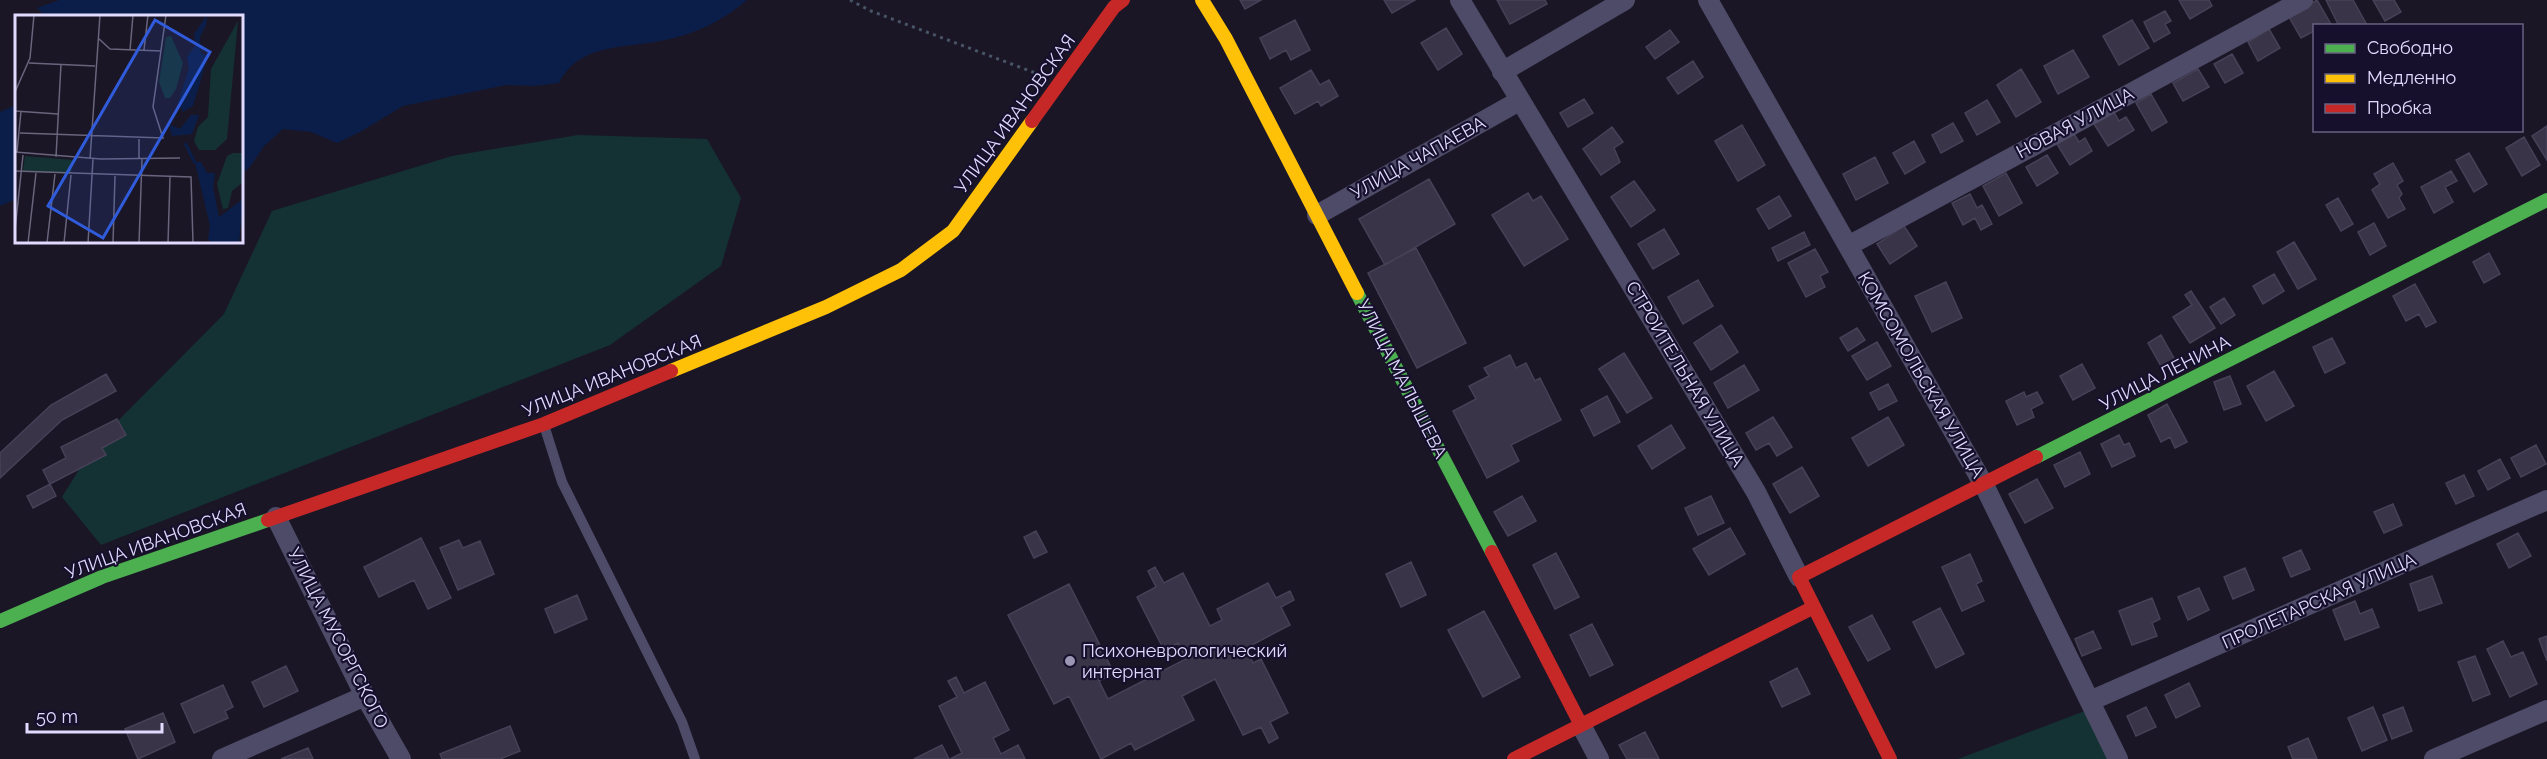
<svg xmlns="http://www.w3.org/2000/svg" width="2547" height="759" font-family="Raleway,sans-serif">
	<rect width="100%" height="100%" fill="#1a1626"/>
	<path fill="#143234" d="M 578,135 L 707,139 L 741,198 L 721,266 L 610,345 L 101,545 L 62,497 L 95,444 L 224,314 L 272,211 L 452,156 Z
		M 2085,711 L 2109,759 L 1958,759 Z"/>
	<path fill="#0b1e49" d="M 59,0 L 747,0 C 723,21 695,34 665,40 C 625,49 580,42 559,83 L 533,86 L 506,85 L 403,106 L 360,132 L 337,143 L 311,132 L 283,129 L 264,146 L 250,167 L 242,174 L 242,16 L 44,16 L 37,8 Z
		M 16,105 L 16,199 L 0,206 L 0,112 Z"/>
	<path fill="#393447" stroke="#474158" stroke-width="1.5" d="M 1240,0 L 1261,0 L 1245,9 Z
		M 1384,0 L 1415,0 L 1392,13 Z
		M 1497,0 L 1545,0 L 1547,4 L 1510,24 Z
		M 2179,0 L 2209,0 L 2212,6 L 2190,19 Z
		M 2317,0 L 2332,26 L 2314,26 L 2314,31 L 2301,38 L 2289,17 Z
		M 2326,0 L 2353,0 L 2367,25 L 2339,26 Z
		M 2373,0 L 2394,0 L 2401,12 L 2385,21 Z
		M 2165,11 L 2171,21 L 2165,24 L 2170,33 L 2154,42 L 2144,22 Z
		M 1295,20 L 1310,50 L 1291,60 L 1286,50 L 1270,59 L 1260,38 Z
		M 2132,20 L 2149,48 L 2119,65 L 2103,36 Z
		M 1446,28 L 1462,54 L 1438,70 L 1421,43 Z
		M 2269,29 L 2280,48 L 2258,61 L 2248,42 Z
		M 1670,30 L 1679,42 L 1655,59 L 1646,47 Z
		M 2073,50 L 2089,77 L 2058,94 L 2044,66 Z
		M 2232,54 L 2243,73 L 2225,83 L 2214,64 Z
		M 1693,61 L 1703,77 L 1678,94 L 1667,78 Z
		M 2021,69 L 2041,102 L 2016,117 L 1997,85 Z
		M 2198,69 L 2209,87 L 2183,101 L 2173,83 Z
		M 1311,70 L 1320,85 L 1329,80 L 1338,96 L 1321,106 L 1318,101 L 1295,114 L 1280,88 Z
		M 2151,94 L 2167,122 L 2152,131 L 2136,103 Z
		M 1584,99 L 1593,113 L 1568,127 L 1560,113 Z
		M 1987,100 L 2000,122 L 1977,135 L 1965,113 Z
		M 2114,112 L 2119,121 L 2126,117 L 2134,130 L 2108,146 L 2094,124 Z
		M 1953,123 L 1963,141 L 1941,153 L 1932,135 Z
		M 1742,125 L 1765,165 L 1738,181 L 1715,141 Z
		M 2547,126 L 2547,160 L 2532,136 Z
		M 1612,127 L 1623,142 L 1614,148 L 1620,162 L 1601,175 L 1583,149 Z
		M 2074,134 L 2079,142 L 2085,138 L 2092,151 L 2070,165 L 2057,144 Z
		M 2524,137 L 2540,165 L 2522,176 L 2506,148 Z
		M 1914,141 L 1925,162 L 1905,174 L 1893,153 Z
		M 2469,153 L 2487,184 L 2474,192 L 2456,160 Z
		M 2047,155 L 2058,173 L 2037,186 L 2026,167 Z
		M 1875,157 L 1888,183 L 1856,200 L 1843,174 Z
		M 2393,163 L 2403,181 L 2397,185 L 2402,194 L 2399,198 L 2405,209 L 2388,218 L 2372,190 L 2380,184 L 2374,174 Z
		M 2451,171 L 2457,181 L 2445,187 L 2453,202 L 2434,213 L 2421,187 Z
		M 2006,173 L 2022,203 L 1999,216 L 1983,186 Z
		M 1429,179 L 1455,224 L 1385,265 L 1359,219 Z
		M 1634,181 L 1655,210 L 1631,227 L 1611,197 Z
		M 1528,193 L 1533,201 L 1541,196 L 1568,239 L 1524,266 L 1492,215 Z
		M 1970,194 L 1977,208 L 1982,205 L 1992,224 L 1981,230 L 1975,218 L 1963,225 L 1952,203 Z
		M 1779,196 L 1791,216 L 1769,229 L 1757,209 Z
		M 2338,198 L 2353,224 L 2341,231 L 2326,205 Z
		M 2374,223 L 2386,246 L 2370,255 L 2358,232 Z
		M 1904,226 L 1917,246 L 1890,264 L 1877,244 Z
		M 1664,229 L 1679,254 L 1653,269 L 1638,244 Z
		M 1804,232 L 1810,245 L 1778,261 L 1772,248 Z
		M 2294,242 L 2316,279 L 2298,289 L 2277,252 Z
		M 1416,248 L 1466,343 L 1417,368 L 1368,273 Z
		M 1815,249 L 1828,272 L 1820,276 L 1825,287 L 1806,297 L 1788,263 Z
		M 2489,253 L 2500,274 L 2484,283 L 2473,262 Z
		M 2274,274 L 2284,291 L 2263,304 L 2253,286 Z
		M 1698,280 L 1713,306 L 1683,324 L 1668,297 Z
		M 1946,282 L 1962,318 L 1932,332 L 1915,296 Z
		M 2415,284 L 2436,322 L 2426,327 L 2419,314 L 2406,321 L 2393,296 Z
		M 2191,291 L 2215,328 L 2190,343 L 2173,317 L 2192,305 L 2185,295 Z
		M 2224,298 L 2235,315 L 2221,324 L 2210,307 Z
		M 1721,325 L 1738,352 L 1711,370 L 1694,343 Z
		M 1857,328 L 1865,340 L 1848,351 L 1840,338 Z
		M 2161,335 L 2175,360 L 2162,368 L 2148,343 Z
		M 2332,338 L 2345,363 L 2325,373 L 2313,347 Z
		M 1877,342 L 1891,366 L 1867,380 L 1852,356 Z
		M 1624,353 L 1652,398 L 1627,413 L 1599,369 Z
		M 1510,355 L 1516,368 L 1526,363 L 1535,381 L 1540,378 L 1561,420 L 1511,445 L 1519,461 L 1487,478 L 1453,411 L 1476,399 L 1469,386 L 1489,376 L 1484,368 Z
		M 2082,364 L 2095,388 L 2073,400 L 2060,376 Z
		M 1744,365 L 1759,390 L 1728,408 L 1714,383 Z
		M 2274,371 L 2294,406 L 2266,421 L 2247,386 Z
		M 106,374 L 116,391 L 62,420 L 0,478 L 0,453 L 51,405 Z
		M 2230,376 L 2241,404 L 2224,410 L 2214,382 Z
		M 1888,384 L 1897,401 L 1879,410 L 1870,393 Z
		M 2024,392 L 2026,397 L 2037,392 L 2043,403 L 2031,409 L 2034,417 L 2017,425 L 2006,401 Z
		M 1607,396 L 1620,422 L 1594,436 L 1581,410 Z
		M 2167,404 L 2187,442 L 2175,448 L 2170,437 L 2161,442 L 2148,415 Z
		M 1773,417 L 1792,447 L 1777,456 L 1769,443 L 1756,450 L 1746,433 Z
		M 1888,417 L 1904,445 L 1868,466 L 1852,438 Z
		M 117,419 L 126,435 L 102,448 L 106,455 L 50,484 L 43,470 L 66,458 L 61,447 Z
		M 1671,425 L 1685,448 L 1652,469 L 1638,446 Z
		M 2119,435 L 2124,445 L 2129,443 L 2135,456 L 2112,467 L 2101,444 Z
		M 2536,445 L 2546,464 L 2521,477 L 2511,458 Z
		M 2080,452 L 2090,474 L 2065,487 L 2054,465 Z
		M 2500,459 L 2510,478 L 2488,490 L 2478,471 Z
		M 1802,467 L 1819,496 L 1790,513 L 1773,484 Z
		M 2464,475 L 2474,496 L 2456,504 L 2446,483 Z
		M 2037,479 L 2053,508 L 2025,523 L 2009,494 Z
		M 50,484 L 56,496 L 33,508 L 27,496 Z
		M 1522,496 L 1536,521 L 1508,536 L 1494,512 Z
		M 1711,496 L 1724,523 L 1698,535 L 1685,508 Z
		M 2393,504 L 2402,525 L 2384,533 L 2374,512 Z
		M 1730,528 L 1745,554 L 1709,575 L 1693,549 Z
		M 1036,531 L 1047,552 L 1034,558 L 1024,537 Z
		M 2518,533 L 2531,556 L 2509,568 L 2497,544 Z
		M 421,538 L 451,598 L 428,609 L 414,580 L 379,597 L 364,567 Z
		M 459,540 L 463,548 L 480,541 L 494,574 L 458,590 L 440,548 Z
		M 2301,550 L 2310,569 L 2291,577 L 2283,558 Z
		M 1556,553 L 1579,597 L 1555,609 L 1533,565 Z
		M 1970,554 L 1982,581 L 1976,584 L 1984,601 L 1962,611 L 1942,567 Z
		M 1411,562 L 1426,595 L 1401,607 L 1386,574 Z
		M 1155,567 L 1164,583 L 1183,573 L 1210,626 L 1222,620 L 1217,609 L 1268,583 L 1276,598 L 1290,591 L 1294,600 L 1281,607 L 1290,625 L 1246,648 L 1253,663 L 1261,659 L 1288,713 L 1270,722 L 1278,738 L 1269,743 L 1261,727 L 1243,735 L 1215,679 L 1182,696 L 1194,720 L 1135,750 L 1131,743 L 1101,759 L 1069,696 L 1054,704 L 1008,615 L 1069,584 L 1114,673 L 1099,681 L 1108,699 L 1186,659 L 1178,643 L 1164,650 L 1137,597 L 1156,587 L 1148,571 Z
		M 2245,568 L 2254,590 L 2233,599 L 2224,577 Z
		M 2432,576 L 2442,603 L 2419,611 L 2410,584 Z
		M 2199,588 L 2209,610 L 2188,620 L 2178,597 Z
		M 577,595 L 587,619 L 555,633 L 545,609 Z
		M 2152,598 L 2160,619 L 2152,623 L 2157,636 L 2132,645 L 2119,611 Z
		M 2355,601 L 2360,614 L 2372,609 L 2379,627 L 2345,640 L 2333,610 Z
		M 1940,608 L 1964,654 L 1936,668 L 1913,622 Z
		M 1484,611 L 1520,677 L 1483,697 L 1448,630 Z
		M 1872,615 L 1890,649 L 1868,661 L 1849,627 Z
		M 1592,624 L 1613,665 L 1590,676 L 1570,635 Z
		M 2093,631 L 2101,648 L 2082,656 L 2075,639 Z
		M 2547,636 L 2547,661 L 2539,639 Z
		M 2503,641 L 2511,657 L 2523,652 L 2537,684 L 2510,697 L 2487,649 Z
		M 2475,656 L 2490,694 L 2473,701 L 2458,662 Z
		M 286,666 L 298,691 L 264,707 L 252,682 Z
		M 1797,668 L 1810,694 L 1782,707 L 1770,682 Z
		M 956,677 L 964,693 L 985,682 L 1009,730 L 993,738 L 1001,754 L 1018,745 L 1025,759 L 950,759 L 962,753 L 939,706 L 957,697 L 948,681 Z
		M 2189,683 L 2200,706 L 2176,718 L 2165,695 Z
		M 223,685 L 233,707 L 225,711 L 228,718 L 194,733 L 181,704 Z
		M 2146,707 L 2156,727 L 2136,736 L 2127,716 Z
		M 2373,707 L 2387,740 L 2362,751 L 2348,718 Z
		M 2403,707 L 2412,731 L 2392,739 L 2383,715 Z
		M 163,713 L 175,742 L 138,759 L 125,729 Z
		M 510,726 L 520,751 L 500,759 L 442,759 L 440,754 Z
		M 1645,732 L 1659,759 L 1627,759 L 1619,745 Z
		M 2308,738 L 2317,759 L 2293,759 L 2288,747 Z
		M 942,745 L 949,759 L 914,759 Z
		M 308,748 L 313,759 L 281,759 Z"/>
	<g fill="none" stroke-linecap="round" stroke-linejoin="round">
		<path stroke="#485567" stroke-width="3" stroke-dasharray="3 4.5" stroke-linecap="butt" d="M 850,0 L 871,11 L 1038,74"/>
		<path stroke="#4d4b67" stroke-width="10" d="M 544,425 L 562,482 L 682,722 L 695,759"/>
		<path stroke="#4d4b67" stroke-width="20" d="M 1460,0 L 1756,492 L 1799,577
			M 1708,0 L 1984,485 L 2118,759
			M 1502,72 L 1625,0
			M 1317,215 L 1519,101
			M 1848,246 L 2303,0
			M 276,517 L 365,696 L 401,759
			M 2090,701 L 2547,500
			M 1581,725 L 1599,759
			M 222,759 L 365,696
			M 2434,759 L 2547,710"/>
		<path stroke="#4caf50" stroke-width="14" d="M 1357,293 L 1492,552
			M 2036,457 L 2547,200
			M 0,621 L 102,577 L 268,520"/>
		<path stroke="#ffc107" stroke-width="14" d="M 1202,0 L 1226,39 L 1357,293
			M 671,371 L 826,307 L 901,270 L 953,231 L 1032,121"/>
		<path stroke="#c62828" stroke-width="14" d="M 1032,121 L 1114,7 L 1123,0
			M 268,520 L 544,424 L 671,371
			M 1492,552 L 1581,725
			M 1514,759 L 1814,607
			M 1890,759 L 1799,577 L 2036,457"/>
	</g>
	<circle fill="#9b96b3" stroke="#16102c" stroke-width="2" cx="1070" cy="661" r="6"/>
	<g text-anchor="middle" stroke-width="4.5" stroke-linejoin="round" paint-order="stroke">
		<g font-size="18" fill="#e0dbff" stroke="#16102c">
			<text transform="translate(1015 114) rotate(-54)" y="6">УЛИЦА ИВАНОВСКАЯ</text>
			<text transform="translate(2075 123) rotate(-28)" y="6">НОВАЯ УЛИЦА</text>
			<text transform="translate(1418 158) rotate(-29)" y="6">УЛИЦА ЧАПАЕВА</text>
			<text transform="translate(2165 373) rotate(-27)" y="6">УЛИЦА ЛЕНИНА</text>
			<text transform="translate(1685 374) rotate(59)" y="6">СТРОИТЕЛЬНАЯ УЛИЦА</text>
			<text transform="translate(1921 375) rotate(60)" y="6">КОМСОМОЛЬСКАЯ УЛИЦА</text>
			<text transform="translate(612 376) rotate(-22)" y="6">УЛИЦА ИВАНОВСКАЯ</text>
			<text transform="translate(1402 379) rotate(63)" y="6">УЛИЦА МАЛЫШЕВА</text>
			<text transform="translate(156 541) rotate(-20)" y="6">УЛИЦА ИВАНОВСКАЯ</text>
			<text transform="translate(2319 601) rotate(-24)" y="6">ПРОЛЕТАРСКАЯ УЛИЦА</text>
			<text transform="translate(338 638) rotate(63)" y="6">УЛИЦА МУСОРГСКОГО</text>
		</g>
		<g font-size="18" fill="#e0dbff" stroke="#16102c" text-anchor="start">
			<text x="1082" y="657">Психоневрологический<tspan x="1082" dy="21">интернат</tspan></text>
		</g>
	</g>
	<g transform="translate(15 15)">
		<rect width="228" height="228" fill="#1a1626"/>
		<path d="M 223,6 L 212,124 L 200,135 L 184,135 L 179,126 L 183,112 L 193,102 L 196,54 ZM 156,21 L 168,48 L 161,74 L 155,83 L 150,83 L 144,67 L 151,22 ZM 218,138 L 228,138 L 228,167 L 217,176 L 213,193 L 208,194 L 202,169 L 212,141 ZM 10,141 L 58,145 L 56,159 L 8,156 Z" fill="#143234"/>
		<path d="M 192,0 L 191,10 L 185,22 L 186,38 L 193,41 L 178,91 L 168,97 L 163,88 L 174,53 L 172,42 L 180,31 L 179,19 ZM 176,100 L 184,100 L 177,119 L 157,121 L 154,109 L 165,114 ZM 180,147 L 186,147 L 192,158 L 200,158 L 198,172 L 204,202 L 228,184 L 224,228 L 197,228 L 193,224 L 195,211 Z" fill="#0b1e49"/>
		<path fill="none" stroke="#0b1e49" stroke-width="3" d="M 170,128 L 180,148"/>
		<path fill="none" stroke="#69657d" stroke-width="1.5" d="M 83,23 L 95,34 L 146,36M 115,35 L 118,0M 129,35 L 133,0M 14,48 L 80,51M 0,77 L 15,43 L 19,0M 0,96 L 43,99M 5,118 L 148,123 L 138,92 L 151,0M 0,137 L 86,144 L 165,143M 2,137 L 6,96M 41,142 L 46,49M 75,144 L 85,0M 124,144 L 124,124M 0,156 L 176,162 L 178,228M 0,215 L 8,140M 13,228 L 21,158M 32,228 L 40,159M 49,228 L 56,160M 73,228 L 78,144M 98,228 L 100,161M 124,228 L 127,144M 153,228 L 155,162"/>
		<path fill="#305cdc" fill-opacity="0.15" stroke="#305cdc" stroke-width="3" d="M 140,5 L 195,37 L 88,223 L 33,191 Z"/>
		<rect width="228" height="228" fill="none" stroke="#e0dbff" stroke-width="3"/>
	</g>
	<rect x="2313" y="24" width="210" height="108" fill="#16102c" stroke="#676180" stroke-width="1.5"/>
	<rect x="2325" y="44" width="30" height="9" fill="#4caf50" stroke="#676180" stroke-width="1.5"/>
	<text x="2367" y="54" font-size="18" fill="#e0dbff">Свободно</text>
	<rect x="2325" y="74" width="30" height="9" fill="#ffc107" stroke="#676180" stroke-width="1.5"/>
	<text x="2367" y="84" font-size="18" fill="#e0dbff">Медленно</text>
	<rect x="2325" y="104" width="30" height="9" fill="#c62828" stroke="#676180" stroke-width="1.5"/>
	<text x="2367" y="114" font-size="18" fill="#e0dbff">Пробка</text>
	<path d="M27 723v9h135v-9" fill="none" stroke="#e0dbff" stroke-width="3"/>
	<text x="36" y="723" font-size="18" fill="#e0dbff" stroke="#16102c" stroke-width="4.5" paint-order="stroke">50 m</text>
</svg>
